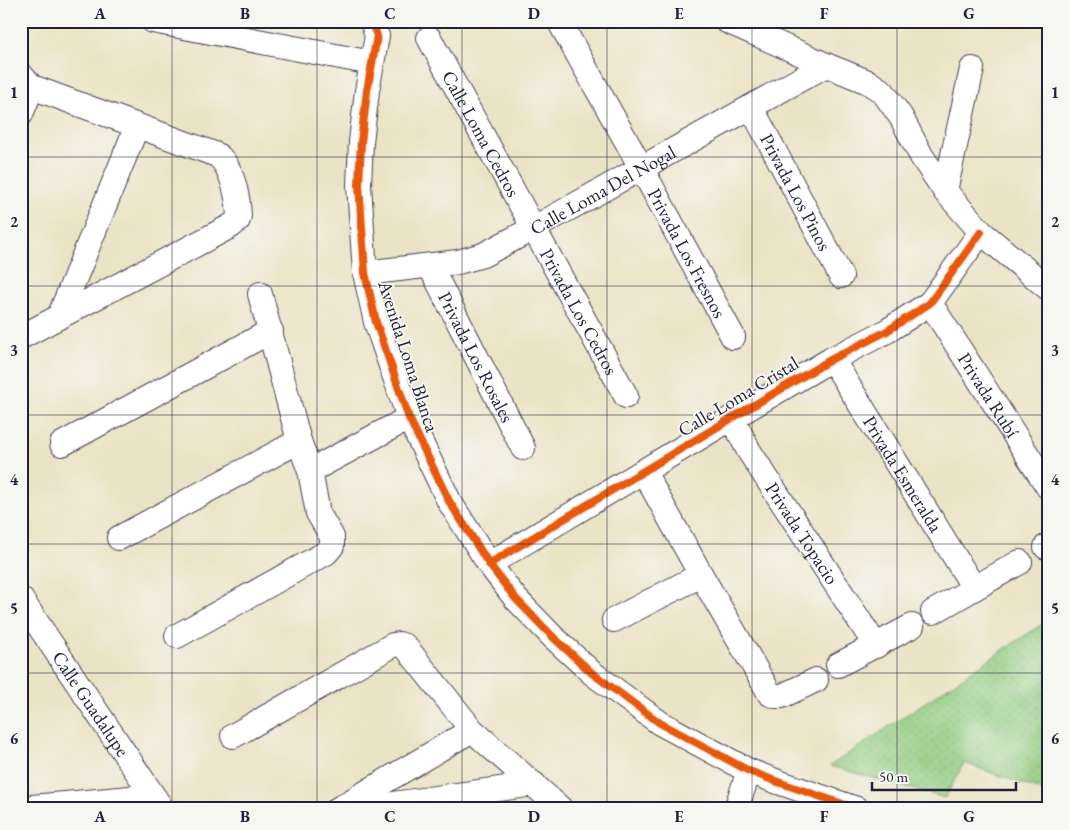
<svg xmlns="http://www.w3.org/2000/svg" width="1069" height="830" font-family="'EB Garamond',serif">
	<defs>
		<pattern id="park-dots" width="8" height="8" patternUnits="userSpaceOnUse" patternTransform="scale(1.25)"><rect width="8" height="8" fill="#91cb7f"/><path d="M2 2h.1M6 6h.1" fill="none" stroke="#7dae6f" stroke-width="1.8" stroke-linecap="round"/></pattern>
	</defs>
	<rect width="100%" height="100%" fill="#f6f6f2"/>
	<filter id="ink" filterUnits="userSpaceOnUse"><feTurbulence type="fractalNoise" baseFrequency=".02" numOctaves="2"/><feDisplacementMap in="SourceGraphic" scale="10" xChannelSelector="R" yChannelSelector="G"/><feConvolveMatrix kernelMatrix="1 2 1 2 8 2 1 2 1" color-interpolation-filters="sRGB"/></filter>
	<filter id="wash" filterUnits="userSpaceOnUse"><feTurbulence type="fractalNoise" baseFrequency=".0096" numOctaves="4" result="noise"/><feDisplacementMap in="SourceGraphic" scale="20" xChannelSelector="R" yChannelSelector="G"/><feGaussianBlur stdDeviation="1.12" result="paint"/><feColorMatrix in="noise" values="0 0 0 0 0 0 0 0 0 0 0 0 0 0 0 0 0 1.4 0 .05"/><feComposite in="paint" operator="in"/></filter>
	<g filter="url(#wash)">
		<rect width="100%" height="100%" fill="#ebe3c5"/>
		<path fill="url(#park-dots)" stroke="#5a765d" d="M 1048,620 L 1048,793 L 964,763 L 945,798 L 830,766 Z"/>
	</g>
	<g filter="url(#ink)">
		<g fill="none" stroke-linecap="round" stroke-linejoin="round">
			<g stroke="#403f50" stroke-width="26">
				<g id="minor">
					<path d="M 153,21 L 372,63"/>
					<path d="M 372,21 L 377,36 L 367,91 L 361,142 L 359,185 L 365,273 L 376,322 L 409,418 L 449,501 L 489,564 L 516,599 L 553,637 L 592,673 L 660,723 L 749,771 L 778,782 L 857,809"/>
					<path id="s1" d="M 559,21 L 642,169 L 733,337"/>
					<path d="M 727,21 L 826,65 L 868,82 L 883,92 L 901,117 L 922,157 L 945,191 L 981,232 L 1048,288"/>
					<path id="s2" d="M 429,38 L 626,396"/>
					<path d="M 21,75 L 32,87 L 217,155 C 232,166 238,197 239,215 L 238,220 L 231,226 L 21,337"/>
					<path id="s3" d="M 751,107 L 841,276"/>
					<path d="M 21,114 L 32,87"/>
					<path d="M 945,191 L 972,69"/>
					<path id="s4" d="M 430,266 L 523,448"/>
					<path id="s5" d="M 365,273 L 458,262 L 483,255 L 534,228 L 826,65"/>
					<path id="s6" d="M 930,303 L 1048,487"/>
					<path d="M 59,317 L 137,126"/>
					<path id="s7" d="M 832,359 L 974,588"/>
					<path id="s8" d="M 732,418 L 749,451 L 876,646"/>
					<path d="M 62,444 L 271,331"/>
					<path d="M 310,471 L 409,418"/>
					<path d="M 644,472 L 701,575 L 770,694 L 776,696 L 782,696 L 816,680"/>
					<path d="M 119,538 L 299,441"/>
					<path d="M 1046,547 L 1048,546"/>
					<path d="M 489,564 L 732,418 L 832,359 L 887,331 L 930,303 L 981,232"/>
					<path id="s9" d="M 21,599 L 162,809"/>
					<path d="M 933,612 L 1020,562"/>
					<path d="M 614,620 L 701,575"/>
					<path d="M 177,636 L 326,553 L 332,546 L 332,537 L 318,513 L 310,471 L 299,441 L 260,294"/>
					<path d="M 838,665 L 912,626"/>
					<path d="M 233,736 L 393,645 L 399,644 L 405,646 L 472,730 L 561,809"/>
					<path d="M 21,808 L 152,796"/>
					<path d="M 338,809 L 472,730"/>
					<path d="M 358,809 L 534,784"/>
					<path d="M 736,809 L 749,771"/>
				</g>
			</g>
			<use href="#minor" stroke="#fff" stroke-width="24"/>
			<g stroke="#f6f6f2" stroke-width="11">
				<path id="cycleway" d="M 372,21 L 377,36 L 367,91 L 361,142 L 359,185 L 365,273 L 376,322 L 409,418 L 449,501 L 489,564 L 516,599 L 553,637 L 592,673 L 660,723 L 749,771 L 778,782 L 857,809
					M 489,564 L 732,418 L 832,359 L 887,331 L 930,303 L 981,232"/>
			</g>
			<use href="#cycleway" stroke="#e8590c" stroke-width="8"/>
		</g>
	</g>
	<path fill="none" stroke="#22223b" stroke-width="1" stroke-opacity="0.55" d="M 172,21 L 172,809M 317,21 L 317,809M 462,21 L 462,809M 607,21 L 607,809M 752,21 L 752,809M 897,21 L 897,809M 21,157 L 1048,157M 21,286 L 1048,286M 21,415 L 1048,415M 21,544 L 1048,544M 21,673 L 1048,673"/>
	<g text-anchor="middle" stroke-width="4" stroke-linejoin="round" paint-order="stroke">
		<g font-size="19" fill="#22223b" stroke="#f6f6f2">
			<text dy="7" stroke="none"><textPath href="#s2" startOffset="109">Calle Loma Cedros</textPath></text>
			<text dy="7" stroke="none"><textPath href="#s5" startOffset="256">Calle Loma Del Nogal</textPath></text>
			<text dy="7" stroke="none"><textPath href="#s3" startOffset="96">Privada Los Pinos</textPath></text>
			<text dy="7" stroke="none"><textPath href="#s1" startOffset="265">Privada Los Fresnos</textPath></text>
			<text dy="7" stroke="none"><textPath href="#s2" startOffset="312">Privada Los Cedros</textPath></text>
			<text transform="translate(409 356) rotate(72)" y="7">Avenida Loma Blanca</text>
			<text dy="7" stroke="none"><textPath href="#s4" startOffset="102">Privada Los Rosales</textPath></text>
			<text dy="7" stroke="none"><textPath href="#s6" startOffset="109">Privada Rubí</textPath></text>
			<text transform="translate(738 396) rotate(-31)" y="7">Calle Loma Cristal</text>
			<text dy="7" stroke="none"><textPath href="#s7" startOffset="135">Privada Esmeralda</textPath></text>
			<text dy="7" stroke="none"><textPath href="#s8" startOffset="135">Privada Topacio</textPath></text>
			<text dy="7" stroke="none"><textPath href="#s9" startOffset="126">Calle Guadalupe</textPath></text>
		</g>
	</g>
	<rect width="1069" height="830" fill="none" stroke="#f6f6f2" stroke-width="55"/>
	<path d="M872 782v8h144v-8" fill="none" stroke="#22223b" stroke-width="2.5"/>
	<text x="879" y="782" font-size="15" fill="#22223b" stroke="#f6f6f2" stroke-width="4" paint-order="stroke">50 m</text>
	<rect x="28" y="28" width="1014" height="774" fill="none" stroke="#22223b" stroke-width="2"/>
	<g font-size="16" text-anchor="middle" font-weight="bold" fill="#22223b">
		<text x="100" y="19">A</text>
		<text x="245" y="19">B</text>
		<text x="390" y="19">C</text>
		<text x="534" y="19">D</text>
		<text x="679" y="19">E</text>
		<text x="824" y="19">F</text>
		<text x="969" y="19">G</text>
		<text x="14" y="98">1</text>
		<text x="1055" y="98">1</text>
		<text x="14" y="227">2</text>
		<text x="1055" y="227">2</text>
		<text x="14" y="356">3</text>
		<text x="1055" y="356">3</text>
		<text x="14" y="485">4</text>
		<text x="1055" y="485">4</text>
		<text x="14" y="614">5</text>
		<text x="1055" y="614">5</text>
		<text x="14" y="744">6</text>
		<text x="1055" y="744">6</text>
		<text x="100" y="822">A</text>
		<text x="245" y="822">B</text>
		<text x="390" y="822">C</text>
		<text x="534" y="822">D</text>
		<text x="679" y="822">E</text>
		<text x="824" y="822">F</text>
		<text x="969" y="822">G</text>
	</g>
</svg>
